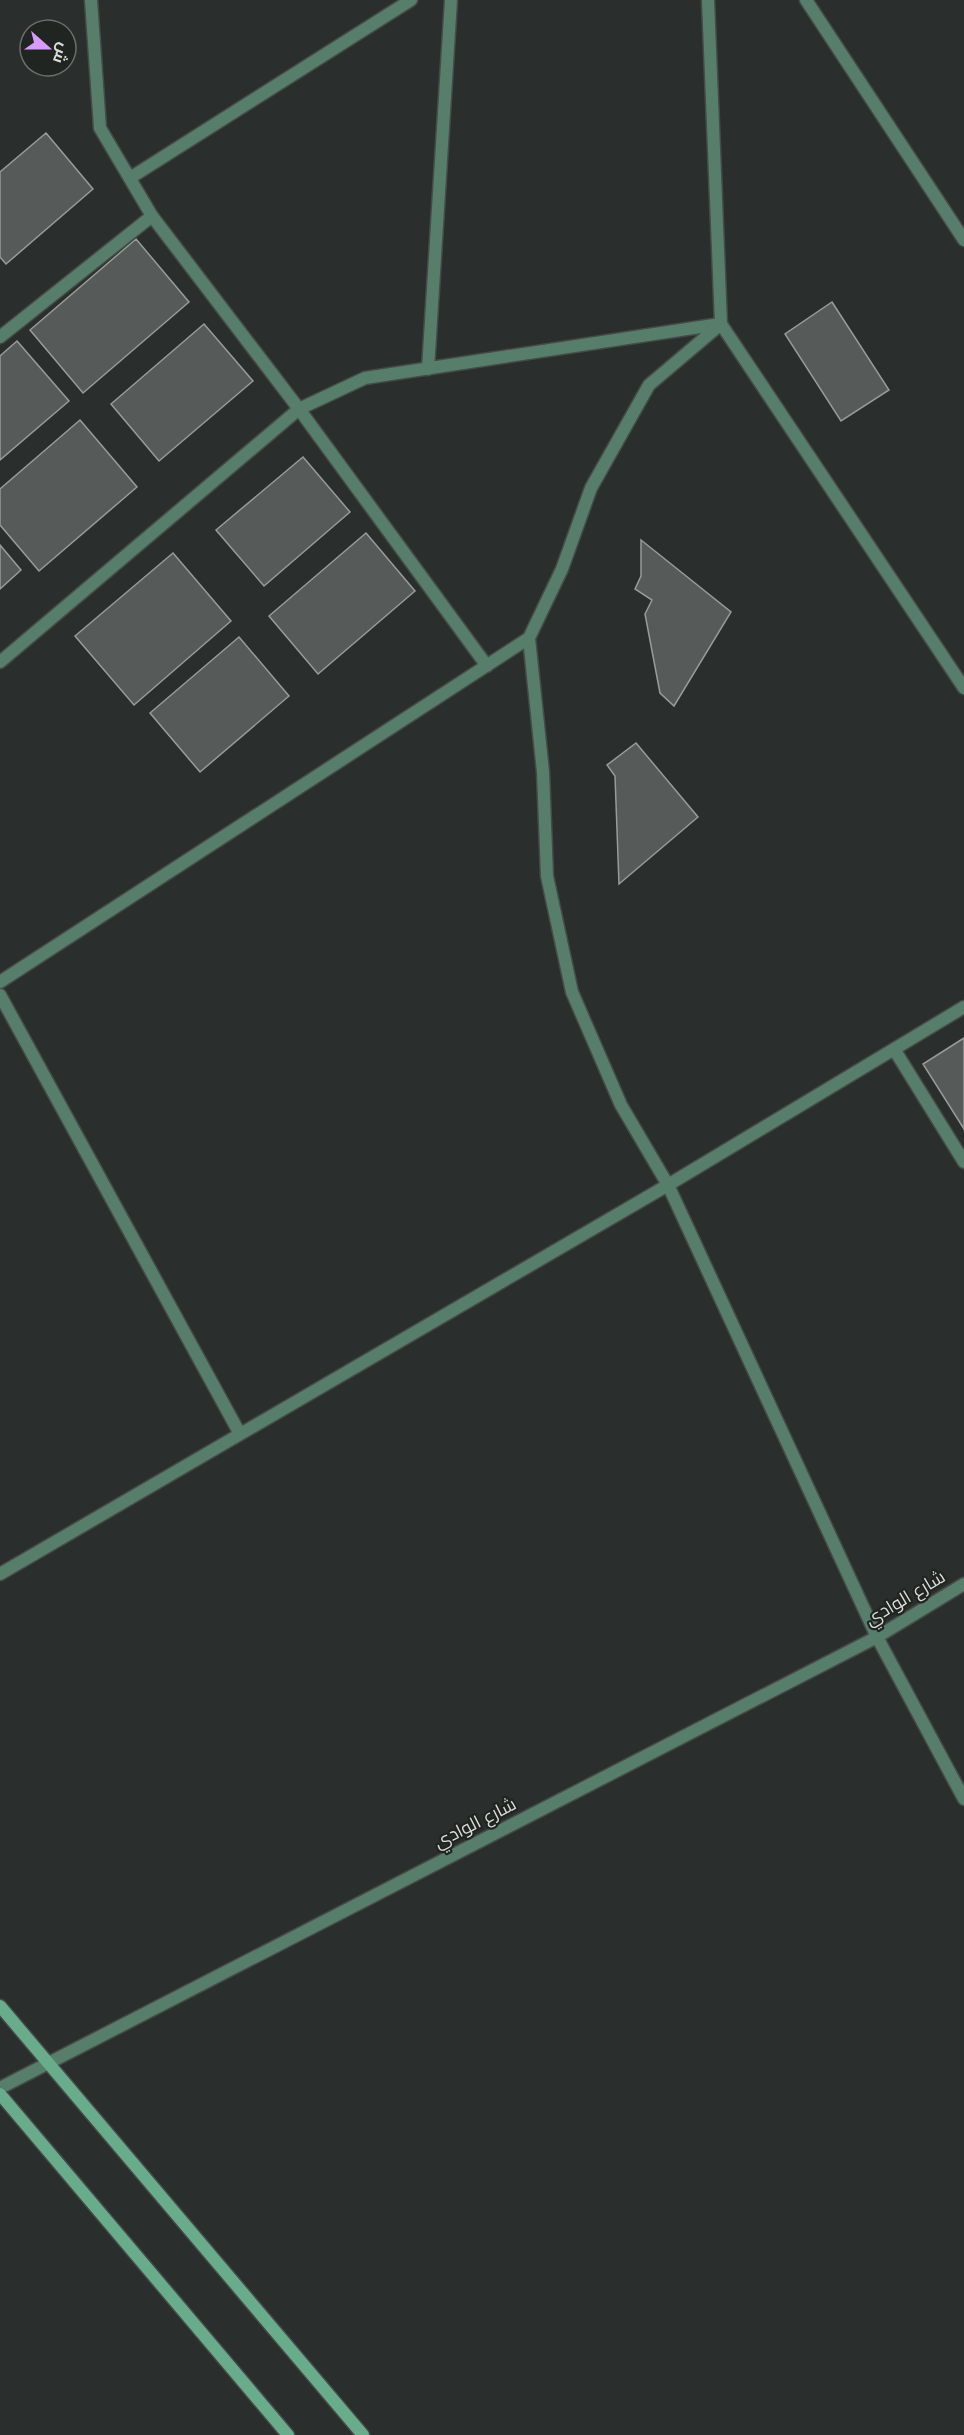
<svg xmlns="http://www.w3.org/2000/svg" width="964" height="2435" font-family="Mulish,Cairo,sans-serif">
	<rect width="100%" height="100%" fill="#2a2e2c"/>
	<path fill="#565b59" stroke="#979c99" stroke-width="1.5" d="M 46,133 L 93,189 L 6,264 L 0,257 L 0,172 Z
		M 136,239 L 189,302 L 83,393 L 30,330 Z
		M 832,302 L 889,390 L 841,421 L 785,334 Z
		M 204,324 L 253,381 L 159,461 L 111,404 Z
		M 17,341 L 69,401 L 0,460 L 0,356 Z
		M 80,420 L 137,487 L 39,571 L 0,525 L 0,489 Z
		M 303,457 L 350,512 L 264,586 L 216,530 Z
		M 366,533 L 415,591 L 318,674 L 269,616 Z
		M 641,540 L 731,612 L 674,706 L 660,693 L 645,614 L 652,600 L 635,589 L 641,576 Z
		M 0,545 L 21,570 L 0,589 Z
		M 173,553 L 231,621 L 134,705 L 75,636 Z
		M 239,637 L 289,696 L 200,772 L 150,713 Z
		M 636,743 L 698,817 L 619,884 L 615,776 L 607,765 Z
		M 964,1038 L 964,1129 L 923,1064 Z"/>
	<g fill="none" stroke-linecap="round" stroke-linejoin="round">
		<g stroke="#464a48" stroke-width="15">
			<path id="minor" d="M 91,0 L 100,128 L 152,216 L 299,409 L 487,666
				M 708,0 L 721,324 L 964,688
				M 806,0 L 964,240
				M 130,178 L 411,0
				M 721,324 L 649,385 L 591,488 L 562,569 L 529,638 L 543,772 L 547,876 L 572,992 L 621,1105 L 668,1185 L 877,1637 L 964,1799
				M 0,337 L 152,216
				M 428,369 L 451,0
				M 0,662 L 299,409 L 365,378 L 720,324
				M 0,982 L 529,638
				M 0,995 L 240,1434
				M 894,1049 L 964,1162
				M 0,1574 L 668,1185 L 964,1007"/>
		</g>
		<g stroke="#464a48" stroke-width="15">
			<path id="tertiary" d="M 0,2088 L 877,1637 L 964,1584"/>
		</g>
		<g stroke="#464a48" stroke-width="15">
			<path id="secondary" d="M 0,2006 L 363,2435
				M 0,2094 L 288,2435"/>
		</g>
		<use href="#minor" stroke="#567e6a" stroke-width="12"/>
		<use href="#tertiary" stroke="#567e6a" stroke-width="12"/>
		<use href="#secondary" stroke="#69ac8c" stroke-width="12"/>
	</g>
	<g text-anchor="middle" stroke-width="4.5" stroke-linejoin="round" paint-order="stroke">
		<g font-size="18" fill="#dadddc" stroke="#202522">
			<text transform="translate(905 1598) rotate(-31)" y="6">شارع الوادي</text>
			<text transform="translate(475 1823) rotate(-27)" y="6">شارع الوادي</text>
		</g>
	</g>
	<g transform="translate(48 48) rotate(111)"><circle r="28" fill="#202522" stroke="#6a6f6c" stroke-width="1.5"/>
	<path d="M0-4.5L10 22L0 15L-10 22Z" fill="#d79bf9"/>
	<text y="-9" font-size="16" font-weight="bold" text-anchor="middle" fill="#dadddc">ش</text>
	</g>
</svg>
